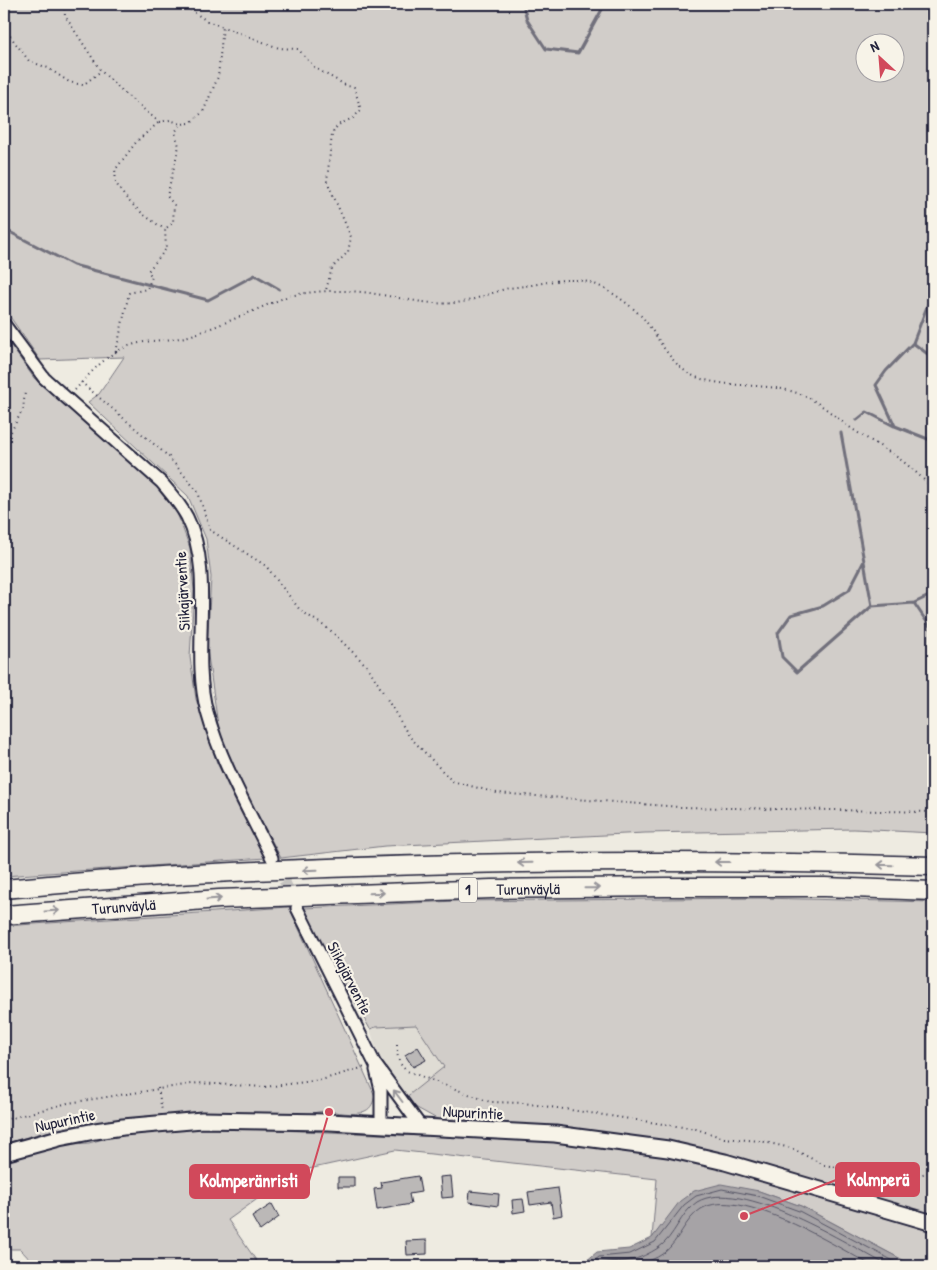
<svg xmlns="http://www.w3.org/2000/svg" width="937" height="1270" font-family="'Patrick Hand',sans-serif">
	<rect width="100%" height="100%" fill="#eeebe1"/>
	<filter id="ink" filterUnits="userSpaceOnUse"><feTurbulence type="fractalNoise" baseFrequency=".02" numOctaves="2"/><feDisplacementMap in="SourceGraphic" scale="10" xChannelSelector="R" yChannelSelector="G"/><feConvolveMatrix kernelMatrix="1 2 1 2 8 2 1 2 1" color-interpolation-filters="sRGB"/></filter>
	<g filter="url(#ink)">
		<path fill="#dfdcd4" d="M 416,1025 L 444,1068 L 405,1098 L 392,1081 L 377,1051 L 370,1029 L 376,1027 Z"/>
		<path fill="#d1cdc9" stroke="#7a7882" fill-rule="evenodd" d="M 4,4 L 933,4 L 933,833 L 854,829 L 645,833 L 385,846 L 281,858 L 245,791 L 219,732 L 207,649 L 211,577 L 206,539 L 188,496 L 88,402 L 99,394 L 124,357 L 40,360 L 4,308 ZM 864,42 L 894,42 L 894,72 L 864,72 Z
			M 4,336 L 34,378 L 157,487 L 177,513 L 190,548 L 194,590 L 190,657 L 196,699 L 217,763 L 266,858 L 4,876 Z
			M 759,898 L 933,902 L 933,1216 L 707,1152 L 637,1137 L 546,1127 L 437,1119 L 417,1108 L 405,1098 L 444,1067 L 416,1025 L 376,1027 L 370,1029 L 311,924 L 304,908 L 457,901 Z
			M 289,907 L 375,1096 C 373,1102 372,1108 365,1111 C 354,1117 336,1111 324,1111 C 314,1112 304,1116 294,1117 C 271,1119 248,1114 225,1114 C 150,1113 75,1121 4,1144 L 4,926 Z
			M 181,1128 L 279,1130 L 543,1141 L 659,1155 L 715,1167 L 933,1232 L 933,1266 L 914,1266 L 801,1206 L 759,1191 L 662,1226 L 652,1238 L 657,1179 L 395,1150 L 295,1172 L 228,1220 L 260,1266 L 36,1266 L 20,1249 L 4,1249 L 4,1160 L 55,1145 L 89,1143 L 124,1133 Z"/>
		<path fill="#a6a3a6" stroke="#716f7b" d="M 721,1184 L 759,1191 L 801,1206 L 914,1266 L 580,1266 L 597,1252 L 629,1249 L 652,1238 L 680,1201 L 694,1191 Z"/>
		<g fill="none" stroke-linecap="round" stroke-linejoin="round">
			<path stroke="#575666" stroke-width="1" d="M 588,1266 L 599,1257 L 630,1254 L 655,1242 L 684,1205 L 696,1196 L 722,1189 L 758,1196 L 799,1211 L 903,1266
				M 597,1266 C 606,1259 620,1263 630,1260 C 639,1259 650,1253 658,1248 C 675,1237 680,1213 697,1202 C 741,1176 848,1245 889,1266
				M 637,1266 C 645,1262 656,1259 664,1253 C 679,1241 685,1219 701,1209 C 741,1185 836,1247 873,1266"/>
			<path stroke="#716f7b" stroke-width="3" d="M 523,4 L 527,20 L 546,49 L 578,53 L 605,4
				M 4,229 L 73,265 L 208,300 L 255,275 L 279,289
				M 933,291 L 913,343 L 886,371 L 876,385 L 895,426 L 933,441
				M 913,343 L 933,358
				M 857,420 L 867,412 L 894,426
				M 841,433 L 872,606 L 797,672 L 782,657 L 778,633 L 791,615 L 823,606 L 849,590 L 864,561
				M 914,603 L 933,631
				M 872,606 L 914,603 L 933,594"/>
		</g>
		<path fill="#bbb8b7" stroke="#22223b" d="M 418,1047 L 426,1060 L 413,1067 L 405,1055 Z
			M 418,1176 L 421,1192 L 409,1194 L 411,1204 L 377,1210 L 374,1189 L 382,1188 L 381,1182 Z
			M 451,1176 L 453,1197 L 442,1198 L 440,1177 Z
			M 338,1177 L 354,1177 L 354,1187 L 338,1187 Z
			M 558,1188 L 562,1215 L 553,1217 L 551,1202 L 530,1205 L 528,1192 Z
			M 470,1191 L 499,1194 L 498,1206 L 469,1202 Z
			M 523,1199 L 525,1211 L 513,1213 L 512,1200 Z
			M 272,1204 L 279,1217 L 260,1231 L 252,1217 Z
			M 427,1240 L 427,1254 L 407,1255 L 406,1241 Z"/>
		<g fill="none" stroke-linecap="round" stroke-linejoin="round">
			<path stroke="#c5c3c0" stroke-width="11" stroke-dasharray="11 5.5" stroke-linecap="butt" d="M 277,866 L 294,901"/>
			<g stroke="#22223b" stroke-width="15">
				<path id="minor" d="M 4,324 L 44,378 L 162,483 C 171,494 180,504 187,517 C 216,575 190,650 207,712 C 221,763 249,811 272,858
					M 297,908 L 375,1064 L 422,1128
					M 376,1070 L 381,1090 L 381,1126"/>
			</g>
			<g stroke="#22223b" stroke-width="19">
				<path id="major" d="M 4,1153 L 59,1138 L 95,1131 L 123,1127 L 202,1120 L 329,1122 L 555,1134 L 668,1149 L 725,1162 L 933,1223"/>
			</g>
			<g stroke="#22223b" stroke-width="21">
				<g id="highway">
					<path d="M 4,889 C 74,883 144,876 214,873 C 453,861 693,859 933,866"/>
					<path id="s1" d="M 4,915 L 219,899 L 491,889 L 666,887 L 825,887 L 933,891"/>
				</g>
			</g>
			<path stroke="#22223b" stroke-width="2" stroke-dasharray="1 4" stroke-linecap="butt" d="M 64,4 L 65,16 L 101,71 L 129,97 L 159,122 L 170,120 L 181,124 L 190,123 L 203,112 L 218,77 L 223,26
				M 182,4 L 207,21 L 279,48 L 298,49 L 315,68 L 347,86 L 354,87 L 361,110 L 353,118 L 338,125 L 332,134 L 327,181 L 351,237 L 348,252 L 332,268 L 326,290
				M 4,28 L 29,61 L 48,68 L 69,82 L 83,85 L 101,71
				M 158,123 L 137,141 L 115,170 C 116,174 115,179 116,182 C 122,199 149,220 165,229
				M 116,352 L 129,293 L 147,289 L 152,277 L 148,271 L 166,249 L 165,229 L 173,223 L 174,205 L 167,196 L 179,146 L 175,132 L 181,124
				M 81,382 L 169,457 L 198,492 L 210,530 L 266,566 L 300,610 L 330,630 L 368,667 L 409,736 L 452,781 L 497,793 L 680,807 L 933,812
				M 75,390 C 92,371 110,350 135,344 C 154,339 174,341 192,335 C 224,324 255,310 286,297 C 312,290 348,289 376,294 C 403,298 434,307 462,302 C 478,299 493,292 509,288 C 517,287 524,286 532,285 C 558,280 580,275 605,289 C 618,296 634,308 644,319 C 660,339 671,367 696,377 C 727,389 766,382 797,393 C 816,399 832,414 848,426 C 866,439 887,449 905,463 C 915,471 924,480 933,488
				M 4,445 L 23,409 L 25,392
				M 397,1045 C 397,1056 398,1064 407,1071 L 490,1102 L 524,1103 L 696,1129 L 724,1138 L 760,1141 L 791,1148 L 824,1165 L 855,1170 L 893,1176 L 913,1177 L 933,1171
				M 158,1088 L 162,1111
				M 4,1120 L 68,1103 L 198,1083 L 265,1087 L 321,1080 L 365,1067
				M 543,1263 L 543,1266"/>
			<use href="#minor" stroke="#f7f3e8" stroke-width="11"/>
			<use href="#major" stroke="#f7f3e8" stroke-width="15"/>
			<use href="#highway" stroke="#f7f3e8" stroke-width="18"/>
		</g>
		<defs><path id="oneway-shaft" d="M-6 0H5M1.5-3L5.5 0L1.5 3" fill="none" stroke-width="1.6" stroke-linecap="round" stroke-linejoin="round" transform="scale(1.25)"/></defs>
		<g stroke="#97959a">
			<use href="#oneway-shaft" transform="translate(722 862) rotate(-180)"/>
			<use href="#oneway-shaft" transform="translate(525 863) rotate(179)"/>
			<use href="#oneway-shaft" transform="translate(885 865) rotate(-178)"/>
			<use href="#oneway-shaft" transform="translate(310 870) rotate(178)"/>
			<use href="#oneway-shaft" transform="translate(592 888) rotate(-1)"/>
			<use href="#oneway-shaft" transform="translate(377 893) rotate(-2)"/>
			<use href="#oneway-shaft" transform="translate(214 899) rotate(-4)"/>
			<use href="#oneway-shaft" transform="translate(52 911) rotate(-4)"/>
			<use href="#oneway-shaft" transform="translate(398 1096) rotate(-127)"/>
		</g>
	</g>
	<g text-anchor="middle" stroke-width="4.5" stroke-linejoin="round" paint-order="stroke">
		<rect fill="#f7f3e8" stroke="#62616f" stroke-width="1" x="459" y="877.5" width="18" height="25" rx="4"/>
		<g font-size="15" font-weight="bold" fill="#22223b">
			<text x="468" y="895">1</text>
		</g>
		<g font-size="16" fill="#22223b" stroke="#f7f3e8">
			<text transform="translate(182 591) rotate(-93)" y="6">Siikajärventie</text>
			<text dy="6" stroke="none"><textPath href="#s1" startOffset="525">Turunväylä</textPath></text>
			<text dy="6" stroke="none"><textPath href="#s1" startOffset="120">Turunväylä</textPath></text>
			<text transform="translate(350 978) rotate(63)" y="6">Siikajärventie</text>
			<text transform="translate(473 1112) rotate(3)" y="6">Nupurintie</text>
			<text transform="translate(65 1120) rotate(-12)" y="6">Nupurintie</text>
		</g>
	</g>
	<path fill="none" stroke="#d1495b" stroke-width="2" d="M744 1216L836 1180M329 1112L309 1181"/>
	<g fill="#d1495b" stroke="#f7f3e8" stroke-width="2">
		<circle cx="744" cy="1216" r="5"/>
		<circle cx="329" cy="1112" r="5"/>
	</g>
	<g fill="#d1495b" stroke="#d1495b" stroke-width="2">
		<rect x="836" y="1163" width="83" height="33" rx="5"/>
		<rect x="190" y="1165" width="119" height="33" rx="5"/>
	</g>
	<g font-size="18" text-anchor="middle" font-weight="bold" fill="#fff">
		<text x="878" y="1186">Kolmperä</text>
		<text x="249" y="1187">Kolmperänristi</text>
	</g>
	<rect width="937" height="1270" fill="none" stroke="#f7f3e8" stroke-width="20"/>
	<rect x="10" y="10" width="917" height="1250" fill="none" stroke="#22223b" stroke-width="2" filter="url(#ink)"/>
	<g transform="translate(880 58) rotate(334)"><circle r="24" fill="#f7f3e8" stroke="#a29fa3"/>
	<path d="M0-4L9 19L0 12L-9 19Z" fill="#d1495b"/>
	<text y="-8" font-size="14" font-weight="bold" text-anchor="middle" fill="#22223b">N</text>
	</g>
</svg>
